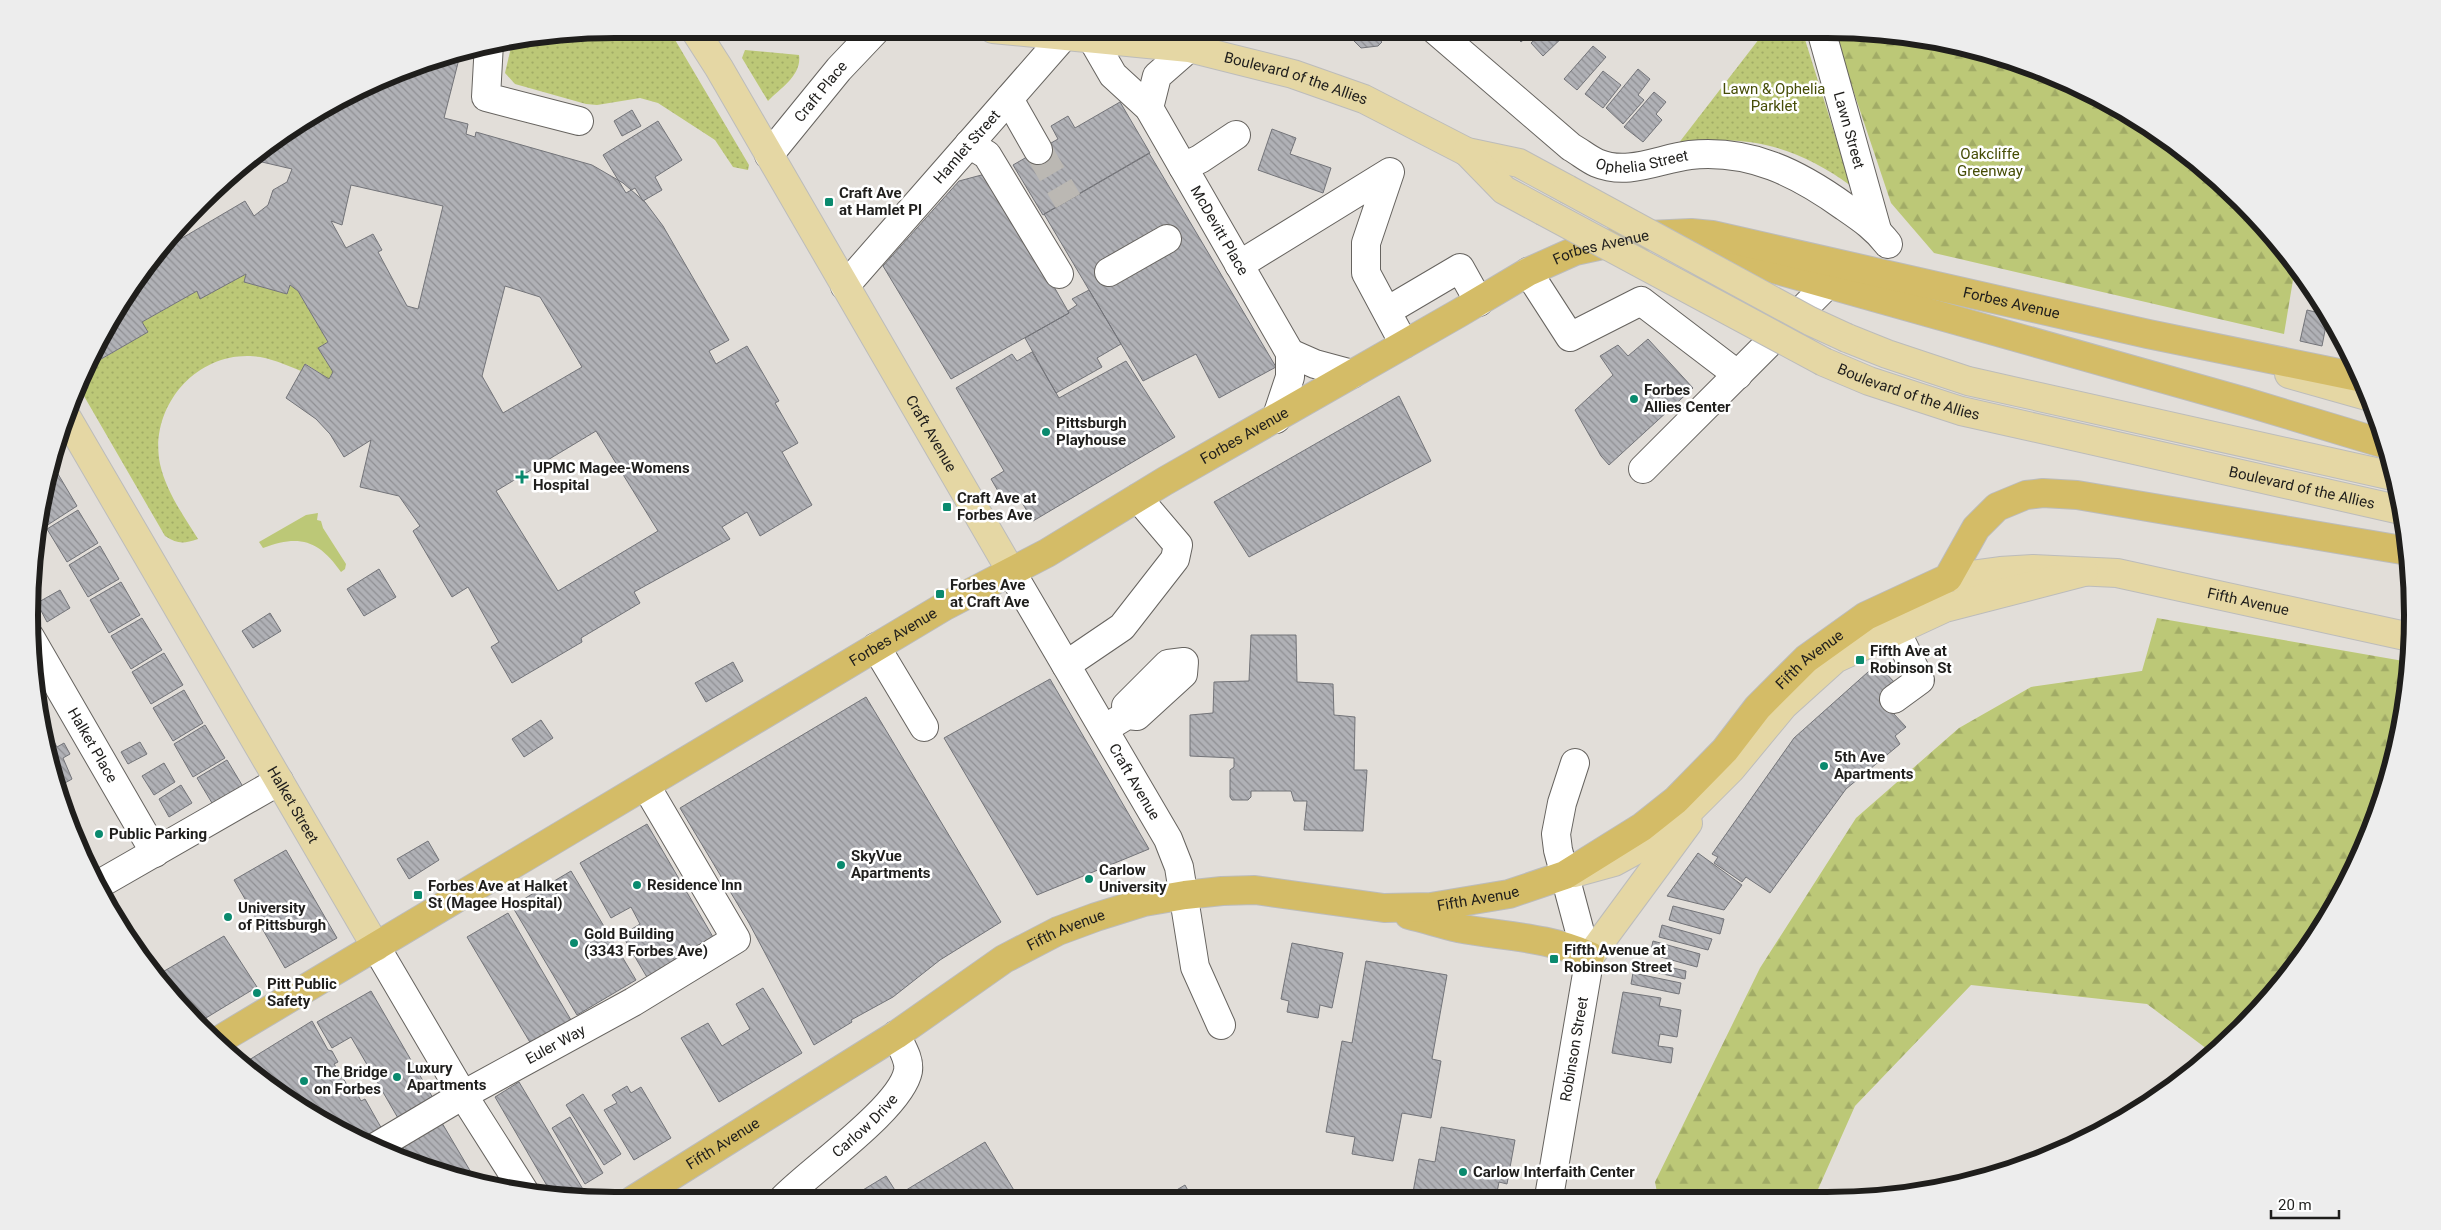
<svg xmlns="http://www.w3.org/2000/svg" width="2441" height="1230" font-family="Roboto,sans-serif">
	<defs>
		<pattern id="grass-dots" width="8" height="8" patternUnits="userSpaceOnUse" patternTransform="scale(1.25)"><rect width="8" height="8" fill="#bcc877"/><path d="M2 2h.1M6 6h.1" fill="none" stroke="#a1ab66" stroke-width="1.8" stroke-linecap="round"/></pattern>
		<pattern id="forest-firs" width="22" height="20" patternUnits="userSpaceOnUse" patternTransform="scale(1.25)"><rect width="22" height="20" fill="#bcc877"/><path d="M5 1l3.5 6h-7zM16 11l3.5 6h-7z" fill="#a1ab66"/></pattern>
		<pattern id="building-back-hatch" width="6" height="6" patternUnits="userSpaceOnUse" patternTransform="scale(1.25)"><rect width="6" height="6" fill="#b0b1b6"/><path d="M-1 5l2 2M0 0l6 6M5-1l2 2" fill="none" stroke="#8f8f93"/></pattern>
	</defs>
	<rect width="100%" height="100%" fill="#e2ded9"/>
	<path fill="url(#grass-dots)" d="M 615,29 L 659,29 L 671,33 L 749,165 L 748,170 L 733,167 L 715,140 L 658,103 L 640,98 L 597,105 L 586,104 L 515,84 L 505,73 L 513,39 Z
		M 1766,30 L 1802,30 L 1851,186 C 1797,146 1745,133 1678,144 Z
		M 745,50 L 799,55 C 802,75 781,88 768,101 L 742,58 Z
		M 246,274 L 244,282 L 287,294 L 290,285 L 298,291 L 328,342 L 318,348 L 333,372 L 329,379 L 306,364 L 301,371 C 284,364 268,357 250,356 C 193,354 149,409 160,464 C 166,491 183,515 198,539 C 183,544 178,544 165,536 L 77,384 L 92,355 L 97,362 L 147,332 L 142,322 L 197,291 L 200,298 Z"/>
	<path fill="url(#forest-firs)" d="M 1833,30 L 1864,30 L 1977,49 L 2085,89 L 2183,150 L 2267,228 L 2295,268 L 2284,334 L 1934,253 L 1891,203 Z
		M 2157,618 L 2409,662 L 2392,766 L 2352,874 L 2291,972 L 2211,1052 L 2147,1004 L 1971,985 L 1855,1106 L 1815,1196 L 1658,1197 L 1655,1182 L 1760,968 L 1856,818 L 1959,728 L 2031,687 L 2142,671 Z"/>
	<path fill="#bcc877" d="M 318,513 L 317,520 L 321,521 L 323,528 L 346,564 L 345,569 L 341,572 C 319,540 299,534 263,548 L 259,542 L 306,515 Z"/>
	<path fill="url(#building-back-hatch)" stroke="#737479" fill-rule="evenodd" d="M 1342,29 L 1367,29 L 1382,42 L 1378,46 L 1361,48 Z
		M 1509,30 L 1535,30 L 1521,42 Z
		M 1545,30 L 1570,30 L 1543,56 L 1531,43 Z
		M 1593,46 L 1606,57 L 1577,90 L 1564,79 Z
		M 461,51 L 444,118 L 468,124 L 466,134 L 475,137 L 476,132 L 592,165 L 623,183 L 645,202 L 663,226 L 729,340 L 709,351 L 716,364 L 747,346 L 779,401 L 775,403 L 798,443 L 782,452 L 812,505 L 760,536 L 747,512 L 722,527 L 730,539 L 634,592 L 640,603 L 581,638 L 582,642 L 512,683 L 491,647 L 499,642 L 468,587 L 452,597 L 413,531 L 420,526 L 399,496 L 360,487 L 371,440 L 344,457 L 330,434 L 316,419 L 286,398 L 305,364 L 329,379 L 333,372 L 318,348 L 328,342 L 298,291 L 290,285 L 287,294 L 244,282 L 246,274 L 200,299 L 197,291 L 142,322 L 148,332 L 96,362 L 92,355 L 127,290 L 155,254 L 245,201 L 254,216 L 268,205 L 273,190 L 287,182 L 292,169 L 249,159 L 258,150 L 322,107 L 426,60 ZM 351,185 L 443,206 L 418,309 L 407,306 L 378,252 L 382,250 L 373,234 L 346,248 L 331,221 L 342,225 ZM 505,286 L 540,297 L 582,367 L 503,413 L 482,376 ZM 596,431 L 658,531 L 558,591 L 496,491 Z
		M 1638,69 L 1650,79 L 1638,95 L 1644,100 L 1623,124 L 1606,108 Z
		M 1603,71 L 1621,85 L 1603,108 L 1585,94 Z
		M 1654,92 L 1666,102 L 1656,114 L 1662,120 L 1643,142 L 1624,127 Z
		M 1120,102 L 1150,153 L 1043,215 L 1013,165 L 1058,139 L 1051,126 L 1068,116 L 1075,128 Z
		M 632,110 L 641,126 L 622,136 L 614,121 Z
		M 658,121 L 682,160 L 655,177 L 662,190 L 643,201 L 635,188 L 626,193 L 603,155 Z
		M 1272,129 L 1296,138 L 1290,154 L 1331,168 L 1323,193 L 1258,170 Z
		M 1149,153 L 1276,367 L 1219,398 L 1196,354 L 1143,381 L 1044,214 Z
		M 989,173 L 1069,313 L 951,379 L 883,266 L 959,181 Z
		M 1089,290 L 1121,344 L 1097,358 L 1102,367 L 1056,393 L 1025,338 L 1069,313 L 1068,311 L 1077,305 L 1072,299 Z
		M 2307,310 L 2328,315 L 2322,346 L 2300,341 Z
		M 1648,339 L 1693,388 L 1609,465 L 1601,456 L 1575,410 L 1613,375 L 1600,356 L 1618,345 L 1628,356 Z
		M 1032,352 L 1059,398 L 1126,361 L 1175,437 L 1033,521 L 1018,496 L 1005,503 L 991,479 L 1004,471 L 956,388 L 1012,354 L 1017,361 Z
		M 1399,396 L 1431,461 L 1249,557 L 1214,502 Z
		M 52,462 L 56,471 L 47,476 Z
		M 58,474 L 77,506 L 46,526 L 39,513 L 40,500 L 46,482 Z
		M 78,510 L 98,543 L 67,562 L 47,529 Z
		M 100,546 L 119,579 L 88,597 L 69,565 Z
		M 379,569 L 396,597 L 364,616 L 347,589 Z
		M 121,582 L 140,615 L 109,633 L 90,600 Z
		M 60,590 L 70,608 L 47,622 L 37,603 Z
		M 270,613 L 281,631 L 253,648 L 242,631 Z
		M 142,618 L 162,650 L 131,669 L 111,636 Z
		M 1251,635 L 1296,635 L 1297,682 L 1333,684 L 1334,715 L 1355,717 L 1354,770 L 1367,770 L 1363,831 L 1304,830 L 1307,801 L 1294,801 L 1291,791 L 1251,791 L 1251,797 L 1248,800 L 1232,800 L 1230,797 L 1230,770 L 1234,767 L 1234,758 L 1190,756 L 1190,715 L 1213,713 L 1214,682 L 1249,681 Z
		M 164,653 L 183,685 L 151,704 L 132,672 Z
		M 733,662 L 743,681 L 706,702 L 695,683 Z
		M 1877,664 L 1897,685 L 1881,700 L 1906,727 L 1895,736 L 1900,744 L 1846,789 L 1770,893 L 1746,877 L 1742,882 L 1714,863 L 1718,857 L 1712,854 L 1794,738 Z
		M 1050,679 L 1149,849 L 1037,895 L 944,738 Z
		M 184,690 L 203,723 L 173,741 L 153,708 Z
		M 866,697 L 1001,922 L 940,960 L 893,997 L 851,1020 L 852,1022 L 814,1045 L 749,923 L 680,808 Z
		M 38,709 L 45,722 L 41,724 Z
		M 541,720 L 553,738 L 524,757 L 512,739 Z
		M 205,725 L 225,758 L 193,777 L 174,744 Z
		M 51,736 L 57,747 L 64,743 L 70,754 L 63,758 L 72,779 L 56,788 L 45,740 Z
		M 140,742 L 147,754 L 128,764 L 121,752 Z
		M 227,760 L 245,790 L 215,808 L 197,778 Z
		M 164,763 L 175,782 L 154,795 L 142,776 Z
		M 181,785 L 192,803 L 169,817 L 159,799 Z
		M 647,824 L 713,937 L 702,943 L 705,947 L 648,979 L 622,935 L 640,924 L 631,907 L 611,918 L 580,863 Z
		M 428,841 L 439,860 L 409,879 L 397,859 Z
		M 286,850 L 337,938 L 285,968 L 234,880 Z
		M 1698,853 L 1742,885 L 1724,910 L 1667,896 Z
		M 571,871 L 636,980 L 577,1015 L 512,906 Z
		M 1673,906 L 1724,919 L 1720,934 L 1669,920 Z
		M 508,913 L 571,1020 L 531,1044 L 467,937 Z
		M 1662,925 L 1712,939 L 1708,950 L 1659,937 Z
		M 224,936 L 257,987 L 196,1024 L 154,977 Z
		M 1653,941 L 1700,954 L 1697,967 L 1650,954 Z
		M 1292,943 L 1343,953 L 1332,1008 L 1320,1005 L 1318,1018 L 1287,1012 L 1289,1001 L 1281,999 Z
		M 1366,961 L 1447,975 L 1432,1059 L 1441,1061 L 1431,1118 L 1402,1113 L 1393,1161 L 1352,1154 L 1355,1137 L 1326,1132 L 1342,1041 L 1352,1043 Z
		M 1643,961 L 1686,971 L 1685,979 L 1641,969 Z
		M 1633,973 L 1681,983 L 1679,994 L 1631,984 Z
		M 763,988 L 802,1053 L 719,1102 L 681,1038 L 708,1023 L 722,1046 L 750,1029 L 736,1004 Z
		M 371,991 L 437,1105 L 402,1125 L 351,1037 L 332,1048 L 317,1022 Z
		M 1623,992 L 1661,998 L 1659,1006 L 1681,1010 L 1677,1037 L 1660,1034 L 1658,1046 L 1673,1048 L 1671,1063 L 1612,1053 Z
		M 312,1021 L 328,1050 L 332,1051 L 338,1062 L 334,1064 L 351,1091 L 355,1090 L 361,1101 L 365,1099 L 383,1131 L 365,1144 L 289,1102 L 252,1072 L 254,1071 L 249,1060 Z
		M 519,1082 L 584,1191 L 571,1199 L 553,1196 L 495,1097 Z
		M 627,1086 L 631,1093 L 641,1087 L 671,1138 L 634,1160 L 604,1110 L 617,1103 L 612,1095 Z
		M 583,1094 L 621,1154 L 604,1165 L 566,1105 Z
		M 570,1117 L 603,1173 L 585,1184 L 552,1128 Z
		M 442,1123 L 472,1174 L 461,1180 L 410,1161 L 402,1146 Z
		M 1441,1127 L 1515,1140 L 1507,1184 L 1499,1182 L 1496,1197 L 1412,1198 L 1419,1159 L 1435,1162 Z
		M 985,1142 L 1015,1192 L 1004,1199 L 848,1199 L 886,1176 L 898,1195 Z
		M 1185,1185 L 1192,1198 L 1163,1198 Z"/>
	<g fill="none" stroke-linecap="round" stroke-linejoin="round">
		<path stroke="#bbb8b3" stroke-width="28" stroke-dasharray="28 14" stroke-linecap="butt" d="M 1038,150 L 1068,201"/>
		<g stroke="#66635f" stroke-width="30">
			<g id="minor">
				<path id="s1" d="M 1435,30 L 1571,147 C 1580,152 1588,159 1597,163 C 1628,176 1659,159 1690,155 C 1750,149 1798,173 1845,207 C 1861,218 1876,228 1888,244"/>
				<path id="s2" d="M 1821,30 L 1877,230"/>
				<path id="s3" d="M 1091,37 L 1113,75 L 1149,108 L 1290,353 L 1290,377 L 1276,419"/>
				<path d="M 489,43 L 486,97 L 579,121"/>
				<path d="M 1009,99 L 1038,150"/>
				<path d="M 1149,108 L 1157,76 L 1189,48"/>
				<path d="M 969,144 L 987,155 L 1059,274"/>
				<path id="s4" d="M 769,155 L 839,69 L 877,29"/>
				<path d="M 1183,167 L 1200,159 L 1236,135"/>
				<path d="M 1239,265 L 1390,172 L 1366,243 L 1366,273 L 1404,344"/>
				<path d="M 1109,272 L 1167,239"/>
				<path d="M 1528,272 L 1570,337 L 1641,301 L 1738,375"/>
				<path id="s5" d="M 845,286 L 1070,29"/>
				<path d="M 1387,311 L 1460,268 L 1479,302"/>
				<path d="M 1290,353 L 1315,364 L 1352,374"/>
				<path d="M 1643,469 L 1828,284"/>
				<path id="s6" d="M 1012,573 L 1168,839 L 1179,867 L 1195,967 L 1221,1025"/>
				<path id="s7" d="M 30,637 L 155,853"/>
				<path d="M 876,647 L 924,727"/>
				<path d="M 1066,665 L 1122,627 L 1175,559 L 1178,545 L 1138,498"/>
				<path d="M 1894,699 L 1920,680 L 1895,629"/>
				<path d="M 1104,729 L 1127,715 L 1137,716 L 1183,674 L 1184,662 L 1168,664 L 1126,706 L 1127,715"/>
				<path d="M 96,886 L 279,781"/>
				<path d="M 376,947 L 463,1095 L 524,1191"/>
				<path id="s8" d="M 374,1148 L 463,1095 L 633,1002 L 736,939 L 646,786"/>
				<path id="s9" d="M 1549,1197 L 1590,956 L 1581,936 L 1558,850 L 1556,834 L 1562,803 L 1575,763"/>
				<path id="s10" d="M 783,1199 C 811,1170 901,1108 908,1071 C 910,1059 901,1046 896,1035"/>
			</g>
		</g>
		<g stroke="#bcbcbb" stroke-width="30">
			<g id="major">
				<path id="s11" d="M 694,29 L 719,68 L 1012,573"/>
				<path id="s12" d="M 993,29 L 1189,48 L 1293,74 L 1364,99 L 1467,152 L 1519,163 L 1567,189"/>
				<path d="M 1467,152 L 1504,190 L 1543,211"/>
				<path d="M 1847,338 L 1887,354 L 1968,381 L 2393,476"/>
				<path id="s13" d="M 1824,362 L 1869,381 L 1961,411 L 2401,510"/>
				<path d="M 2289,374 L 2367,396"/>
				<path id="s14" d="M 66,416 L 376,947"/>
				<path id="s15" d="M 1948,578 L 2000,571 L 2033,569 L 2117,573 L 2410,637"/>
				<path d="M 1574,873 L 1614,862 L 1647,844 L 1680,820 L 1731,769 L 1784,705 L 1835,659 L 1945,608 L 2084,572"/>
				<path d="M 1590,956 L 1688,823"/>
			</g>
		</g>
		<g stroke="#bcbcbb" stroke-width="30">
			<g id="highway">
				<path d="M 1699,250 L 1728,256 L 2246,402 L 2385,444"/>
				<path d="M 1409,915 C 1425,919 1442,924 1458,928 C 1505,937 1545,936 1590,956"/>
				<path id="s16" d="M 216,1042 L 945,606 L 1047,553 L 1165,481 L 1459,313 L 1528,272 L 1575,251 L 1649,235 L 1691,233 L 1712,235 L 2148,334 L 2358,377"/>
				<path id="s17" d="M 633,1200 L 896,1035 L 1004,959 L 1058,931 L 1096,917 L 1144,902 L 1185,895 L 1222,891 L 1255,890 L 1384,908 L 1431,907 L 1509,894 L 1565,875 L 1642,827 L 1676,800 L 1725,750 L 1758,707 L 1806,659 L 1866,616 L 1948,578 L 1976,528 L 1997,507 L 2026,495 L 2043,493 L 2077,495 L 2408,551"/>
			</g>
		</g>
		<use href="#minor" stroke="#fff" stroke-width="28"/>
		<use href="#major" stroke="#e5d7a4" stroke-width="28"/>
		<use href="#highway" stroke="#d4bc67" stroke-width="28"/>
		<g stroke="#bcbcbb" stroke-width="30" stroke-linecap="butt">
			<path id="major-bridge" d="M 1567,189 L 1810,321 L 1847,338
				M 1543,211 L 1824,362"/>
		</g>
		<use href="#major-bridge" stroke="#e5d7a4" stroke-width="28"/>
	</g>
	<g fill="#0a8a6e" stroke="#fff" stroke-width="2">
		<rect x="824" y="197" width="10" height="10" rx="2.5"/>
		<circle cx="1634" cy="399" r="5"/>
		<circle cx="1046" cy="432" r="5"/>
		<path d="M519.5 469.5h5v5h5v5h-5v5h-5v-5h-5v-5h5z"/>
		<rect x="942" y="502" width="10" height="10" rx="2.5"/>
		<rect x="935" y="589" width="10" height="10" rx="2.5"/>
		<rect x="1855" y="655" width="10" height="10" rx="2.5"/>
		<circle cx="1824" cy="766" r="5"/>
		<circle cx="99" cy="834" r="5"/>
		<circle cx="841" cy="865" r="5"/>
		<circle cx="1089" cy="879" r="5"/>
		<circle cx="637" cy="885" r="5"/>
		<rect x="413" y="890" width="10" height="10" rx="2.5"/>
		<circle cx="228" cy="917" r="5"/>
		<circle cx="574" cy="943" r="5"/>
		<rect x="1549" y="954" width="10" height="10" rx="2.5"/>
		<circle cx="257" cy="993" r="5"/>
		<circle cx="397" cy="1077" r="5"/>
		<circle cx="304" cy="1081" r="5"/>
		<circle cx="1463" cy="1172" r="5"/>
	</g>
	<g text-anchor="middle" stroke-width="5" stroke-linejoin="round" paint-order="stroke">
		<g font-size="15" fill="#1f1e1c" stroke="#fff">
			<text dy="5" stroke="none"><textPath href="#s12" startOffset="308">Boulevard of the Allies</textPath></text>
			<text dy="5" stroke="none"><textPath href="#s4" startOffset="82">Craft Place</textPath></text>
			<text dy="5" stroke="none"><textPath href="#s2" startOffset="104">Lawn Street</textPath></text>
			<text dy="5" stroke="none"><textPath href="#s5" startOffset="185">Hamlet Street</textPath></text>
			<text dy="5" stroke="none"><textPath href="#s1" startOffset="256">Ophelia Street</textPath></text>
			<text dy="5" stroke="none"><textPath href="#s3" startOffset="234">McDevitt Place</textPath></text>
			<text dy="5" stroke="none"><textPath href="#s16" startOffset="1599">Forbes Avenue</textPath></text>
			<text dy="5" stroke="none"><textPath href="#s16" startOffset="2019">Forbes Avenue</textPath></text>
			<text dy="5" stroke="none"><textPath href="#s13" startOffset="90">Boulevard of the Allies</textPath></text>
			<text dy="5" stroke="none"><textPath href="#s11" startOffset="469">Craft Avenue</textPath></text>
			<text dy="5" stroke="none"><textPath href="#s16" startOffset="1194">Forbes Avenue</textPath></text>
			<text dy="5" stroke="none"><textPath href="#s13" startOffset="495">Boulevard of the Allies</textPath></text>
			<text dy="5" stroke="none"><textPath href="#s15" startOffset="304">Fifth Avenue</textPath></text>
			<text dy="5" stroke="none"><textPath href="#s16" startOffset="789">Forbes Avenue</textPath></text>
			<text dy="5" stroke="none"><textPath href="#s17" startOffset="1350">Fifth Avenue</textPath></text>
			<text dy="5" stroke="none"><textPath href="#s7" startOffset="125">Halket Place</textPath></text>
			<text dy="5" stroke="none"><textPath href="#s6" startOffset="242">Craft Avenue</textPath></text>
			<text dy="5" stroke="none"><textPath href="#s14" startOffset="450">Halket Street</textPath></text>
			<text dy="5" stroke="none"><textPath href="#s17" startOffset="931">Fifth Avenue</textPath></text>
			<text dy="5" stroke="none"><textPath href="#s17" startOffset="511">Fifth Avenue</textPath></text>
			<text dy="5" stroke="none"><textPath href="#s8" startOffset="209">Euler Way</textPath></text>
			<text dy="5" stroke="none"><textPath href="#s9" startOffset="150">Robinson Street</textPath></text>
			<text dy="5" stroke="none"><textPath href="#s10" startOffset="110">Carlow Drive</textPath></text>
			<text dy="5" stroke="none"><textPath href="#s17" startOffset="106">Fifth Avenue</textPath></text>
		</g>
		<g font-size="15" fill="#464d07" stroke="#fff">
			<text x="1774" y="94">Lawn &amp; Ophelia<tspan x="1774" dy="17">Parklet</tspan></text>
			<text x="1990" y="159">Oakcliffe<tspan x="1990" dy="17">Greenway</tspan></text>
		</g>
		<g font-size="15" font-weight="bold" fill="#1f1e1c" stroke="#fff" text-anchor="start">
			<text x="839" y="198">Craft Ave<tspan x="839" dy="17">at Hamlet Pl</tspan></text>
			<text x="1644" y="395">Forbes<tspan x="1644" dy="17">Allies Center</tspan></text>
			<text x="1056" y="428">Pittsburgh<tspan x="1056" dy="17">Playhouse</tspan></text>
			<text x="533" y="473">UPMC Magee-Womens<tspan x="533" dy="17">Hospital</tspan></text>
			<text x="957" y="503">Craft Ave at<tspan x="957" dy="17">Forbes Ave</tspan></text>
			<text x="950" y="590">Forbes Ave<tspan x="950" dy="17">at Craft Ave</tspan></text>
			<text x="1870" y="656">Fifth Ave at<tspan x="1870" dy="17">Robinson St</tspan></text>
			<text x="1834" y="762">5th Ave<tspan x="1834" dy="17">Apartments</tspan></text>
			<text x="109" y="839">Public Parking</text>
			<text x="851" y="861">SkyVue<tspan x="851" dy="17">Apartments</tspan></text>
			<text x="1099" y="875">Carlow<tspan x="1099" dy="17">University</tspan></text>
			<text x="647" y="890">Residence Inn</text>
			<text x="428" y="891">Forbes Ave at Halket<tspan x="428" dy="17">St (Magee Hospital)</tspan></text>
			<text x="238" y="913">University<tspan x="238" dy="17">of Pittsburgh</tspan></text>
			<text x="584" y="939">Gold Building<tspan x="584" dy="17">(3343 Forbes Ave)</tspan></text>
			<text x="1564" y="955">Fifth Avenue at<tspan x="1564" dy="17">Robinson Street</tspan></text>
			<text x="267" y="989">Pitt Public<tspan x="267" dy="17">Safety</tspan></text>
			<text x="407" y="1073">Luxury<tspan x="407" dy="17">Apartments</tspan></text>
			<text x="314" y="1077">The Bridge<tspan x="314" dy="17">on Forbes</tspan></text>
			<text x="1473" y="1177">Carlow Interfaith Center</text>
		</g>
	</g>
	<path d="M0 0H2441V1230H0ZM615 38H1827A577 577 0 0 1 2404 615V615A577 577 0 0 1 1827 1192H615A577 577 0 0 1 38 615V615A577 577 0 0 1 615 38Z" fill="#ededed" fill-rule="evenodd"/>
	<path fill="none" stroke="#1f1e1c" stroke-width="6" d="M615 38H1827A577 577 0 0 1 2404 615V615A577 577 0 0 1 1827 1192H615A577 577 0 0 1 38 615V615A577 577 0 0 1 615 38Z"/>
	<path d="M2271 1210v8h68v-8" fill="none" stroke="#1f1e1c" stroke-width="2.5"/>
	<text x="2278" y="1210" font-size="15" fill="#1f1e1c" stroke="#ffffff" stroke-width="4" paint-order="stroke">20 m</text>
</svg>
